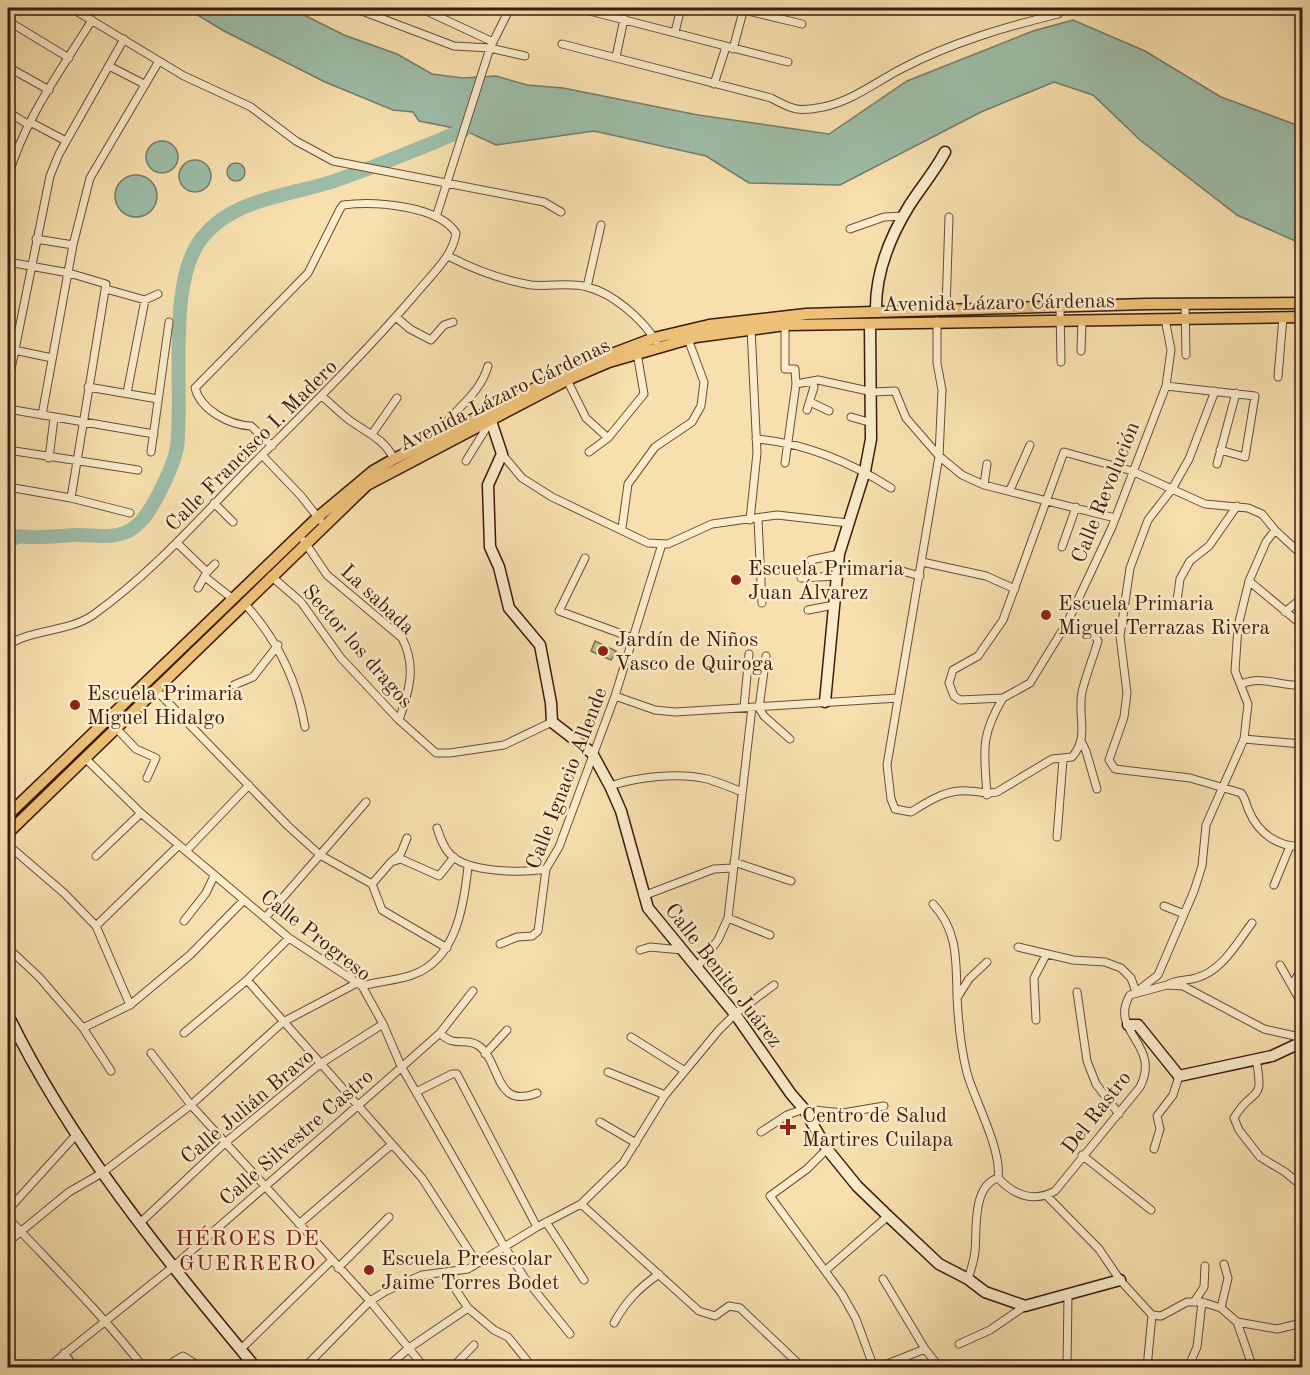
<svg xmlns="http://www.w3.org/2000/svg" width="1310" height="1375" font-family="'Old Standard TT',serif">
	<rect width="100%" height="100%" fill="#f7e0ae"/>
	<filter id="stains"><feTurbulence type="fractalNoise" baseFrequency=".00333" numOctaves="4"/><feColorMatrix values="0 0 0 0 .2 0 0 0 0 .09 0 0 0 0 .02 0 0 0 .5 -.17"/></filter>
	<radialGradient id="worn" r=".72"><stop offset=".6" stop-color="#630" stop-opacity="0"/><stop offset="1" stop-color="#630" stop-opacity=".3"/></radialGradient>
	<path fill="#bdc28a" stroke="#7c6e4c" stroke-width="1.5" d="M 595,641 L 616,651 L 611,660 L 591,651 Z"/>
	<path fill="#9dbda8" stroke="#767c6a" stroke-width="1.5" d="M 186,8 L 290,8 L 344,35 L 397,54 L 432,74 L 463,78 L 496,76 L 527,85 L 563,88 L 698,115 L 829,134 L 907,81 L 1033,31 L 1073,20 L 1145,51 L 1221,97 L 1302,127 L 1302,244 L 1237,215 L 1140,140 L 1093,95 L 1054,82 L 981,112 L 840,185 L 749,183 L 706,156 L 594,131 L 496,145 L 464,130 L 419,121 L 413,112 L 393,110 L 325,82 L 224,31 Z
		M146 157a16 16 0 1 1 32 0a16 16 0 1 1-32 0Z
		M179 176a16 16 0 1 1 32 0a16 16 0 1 1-32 0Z
		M227 172a9 9 0 1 1 18 0a9 9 0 1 1-18 0Z
		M115 196a21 21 0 1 1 42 0a21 21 0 1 1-42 0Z"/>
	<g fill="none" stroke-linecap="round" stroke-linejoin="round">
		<path stroke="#9dbda8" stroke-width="14" d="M 8,541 L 20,536 C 38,539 56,536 74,535 C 91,534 108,539 124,533 C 140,527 149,512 157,497 C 165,481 174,464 177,447 C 184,391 166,282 202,238 C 234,197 292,196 337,180 C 380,165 422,147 464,130"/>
		<g stroke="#6a4c35" stroke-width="9">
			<path id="street" d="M 71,8 L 184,76 L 251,107 L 296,141 L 333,161 L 544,202 L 561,212
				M 354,8 L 454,46 L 490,48 L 525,56
				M 420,8 L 493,42
				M 578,8 L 788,62
				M 736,8 L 802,24
				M 8,21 L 69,58
				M 675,32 L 681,8
				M 562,44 L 771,98 C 793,110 798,112 823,107 C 852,101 876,82 901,69 C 950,43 1005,27 1058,14 L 1063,8
				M 733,49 L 744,8
				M 616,57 L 624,19
				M 109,66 L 144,84
				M 8,67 L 49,90
				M 714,84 L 726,47
				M 8,112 L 29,125
				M 30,122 L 66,141
				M 8,177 C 24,120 61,70 92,20
				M 436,217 L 490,48 L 510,8
				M 850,229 L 884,217 L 904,216
				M 36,239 L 73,245
				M 448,256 C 473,269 502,280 531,285 C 549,287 570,282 587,287 C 613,293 642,319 656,341
				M 8,262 L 69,273 L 106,284 L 71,498
				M 587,287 L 601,225
				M 106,289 L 145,300 L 158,294
				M 1185,304 L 1186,355
				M 1060,307 L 1061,362
				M 946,309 L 949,217
				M 396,317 L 410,329 L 431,340 L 444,325 L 453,322
				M 1165,319 L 1171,350 L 1166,386 L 1112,527 L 1068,621 L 1030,683 L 1003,698 L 960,700 L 954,696 L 949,683 L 953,670 L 978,656 L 1003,620 L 1064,452 L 1132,471 L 1205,504 L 1248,508 L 1262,514 L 1275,530 L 1302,555
				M 937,321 L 937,363 L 942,390 L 939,456 L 887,765 L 891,799 L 895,809 L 911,812 C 929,801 946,789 969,791 C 980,791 986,795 997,792 L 1052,759 L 1072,757 C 1090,737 1077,715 1082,692 C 1086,675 1093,658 1098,641 L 1094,634 L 1068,621
				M 785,325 L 785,369 L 795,369 L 796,384 L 785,463
				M 14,350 L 52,358
				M 1081,351 L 1082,320
				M 1278,377 L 1283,317
				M 567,380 L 586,418 L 608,438
				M 8,384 L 50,176 L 59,154 L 124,39
				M 796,384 L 818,380 L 873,392 L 895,391 L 906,418 L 939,456 L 962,475 L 984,485 L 1115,518
				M 1166,386 L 1255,396 L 1245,457 L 1220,450
				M 88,387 L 158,399
				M 1215,391 L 1189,459 L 1172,489 L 1148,520 L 1130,568 L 1120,636 L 1127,693 L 1124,717 L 1109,760 L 1115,769 L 1190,778 L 1241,793 C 1246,799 1246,805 1249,811 C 1258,833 1279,848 1302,846
				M 127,393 L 145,300
				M 322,396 C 331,404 339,412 348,419 C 365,432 384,438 394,459
				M 810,402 L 829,411
				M 8,409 L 154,434
				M 807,410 L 814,387 L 812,381
				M 42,415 L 73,245 L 90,178 L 159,61
				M 851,417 L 872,423
				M 372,434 L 397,398
				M 436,436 C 452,410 479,397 488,366
				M 756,439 C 805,443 850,462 891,488
				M 8,450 L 138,470
				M 151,452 L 169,322
				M 589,452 L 608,438 L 644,394 L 637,353
				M 502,454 L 522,478 L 552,497 L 648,543 L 668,544 L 712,524 L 777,515 L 848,523
				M 262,455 L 301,496 L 320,520
				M 49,458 L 54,418
				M 466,461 L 490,422
				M 1217,464 L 1236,393
				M 984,485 L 987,464
				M 8,487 L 71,498 L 130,513
				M 1010,490 L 1030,445
				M 214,503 L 233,522
				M 758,519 L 762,603
				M 750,520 L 757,453 L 751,328
				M 622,528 L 628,484 L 655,447 L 692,422 L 701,406 L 704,382 L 688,339
				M 304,541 L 327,575 L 402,638 C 417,666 409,692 399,720
				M 177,543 L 207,572
				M 1062,547 L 1076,507
				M 585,558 L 559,611 L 633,638
				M 811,560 L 839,554
				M 922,562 L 986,576 L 1015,589
				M 895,569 L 920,576
				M 271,576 L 301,602 L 341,658 L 399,720 L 436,753 L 450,753 L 504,745 L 552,722
				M 205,577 L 233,599
				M 801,578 L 837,576
				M 1249,581 L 1302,625
				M 198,588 L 207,572 L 215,564
				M 244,603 C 277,639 297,679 305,727
				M 1176,608 L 1180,579 L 1190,561 L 1209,546 L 1237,506
				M 808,610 L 834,605
				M 1285,612 L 1302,598
				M 8,645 C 32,629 69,632 93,615 C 155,571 204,513 257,460 C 311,406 364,354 414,296 C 429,277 453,257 456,233 C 438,205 373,201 343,205 L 340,209 L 308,273 L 195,388 C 201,410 229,425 251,426 L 272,446
				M 766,656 L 759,708 L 764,716 L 790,739
				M 1242,684 C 1262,675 1282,687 1302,685
				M 234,685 L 253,677 L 278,645
				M 155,689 L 288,826 L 320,855 L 372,884 L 382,910 L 447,948
				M 615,696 L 655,710 L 675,712 L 898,698
				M 744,707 L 749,654
				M 116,728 L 136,749 L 156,758 L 147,778
				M 1244,739 L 1302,744
				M 1081,741 L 1086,751 L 1097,789
				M 85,758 L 141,813 L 289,938 L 362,986 L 383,1024 L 401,1066 L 504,1246 L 524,1277 L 570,1334
				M 610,786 C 637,777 678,772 707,779 C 718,782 730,787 742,792
				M 987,795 C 984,751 980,736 1003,698
				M 8,798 L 16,807
				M 437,828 C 440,837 443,847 450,854 C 467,873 522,873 546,869
				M 1057,837 L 1063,759
				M 8,845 L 64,893 L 96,926 L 130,1005
				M 187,850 L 249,785
				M 96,856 L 141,813
				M 392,861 L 401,853 L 407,838
				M 734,862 L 791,881
				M 372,884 L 391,862 L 401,859 L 439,876 L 454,857
				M 1274,885 L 1290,846
				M 643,896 L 714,869 L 733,868
				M 933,904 C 958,931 956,960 957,995 C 958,1019 961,1049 967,1073 C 975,1101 1002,1150 998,1178
				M 1164,906 L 1184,914
				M 265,918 L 366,802
				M 728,918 L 770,935
				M 184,921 L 206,893 L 214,876
				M 96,926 L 179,845
				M 500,944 L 517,937 L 532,936 L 538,931 L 546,869 L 559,847 L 615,696 L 662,544
				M 1018,947 L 1073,960 L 1105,962 L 1121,968 L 1131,978 L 1136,992 L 1158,975 L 1194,891 L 1202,866 L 1206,825 L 1244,739 L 1248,704 L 1235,671 L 1238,626 L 1249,581 L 1266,542 L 1275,530
				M 8,948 L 39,977 L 83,1028 L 111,1071
				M 640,950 L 650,947 L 682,950
				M 1280,965 L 1302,1004
				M 698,966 L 718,940 L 728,918 L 752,707
				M 247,980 L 422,1178 L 477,1263
				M 1169,984 C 1179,979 1187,981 1196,978 C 1222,971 1237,943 1252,923
				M 1292,985 L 1302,968
				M 362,986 C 378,981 396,981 412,975 C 456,960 464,906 468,866
				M 1077,992 L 1087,1061 L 1096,1084 L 1119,1114
				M 957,998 L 969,979 L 987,962
				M 1036,1020 L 1034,978 L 1046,955
				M 83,1028 L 130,1005 L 190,955 L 244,900
				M 184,1033 L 247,980 L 289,938
				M 440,1033 C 455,1049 465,1036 479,1046 C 501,1062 494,1110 537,1093
				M 631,1037 L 685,1071
				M 8,1043 L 18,1037
				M 151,1053 L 191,1105 L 370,1301 L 425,1368
				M 485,1054 L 507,1030
				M 1256,1059 C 1265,1106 1253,1085 1234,1118 L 1239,1130 L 1260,1157 L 1285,1172 L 1302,1186
				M 608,1072 L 665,1095
				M 416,1092 L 452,1074 L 457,1074 L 537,1227
				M 600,1122 L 636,1143
				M 761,1132 L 787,1115 L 804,1109 L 843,1113 L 884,1106
				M 827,1149 L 807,1169 L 770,1196 L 842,1294 L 856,1319 L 874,1368
				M 1154,1149 L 1160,1129 L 1157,1116 L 1173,1095 L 1179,1076
				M 1082,1155 L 1151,1210
				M 998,1178 C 1014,1195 1033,1203 1055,1191 L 1140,1087 C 1162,1044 1108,1032 1130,995 L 1167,985 L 1183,986 L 1264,1029 L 1295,1036 L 1302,1042
				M 1047,1196 L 1099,1249 L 1120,1280 L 1152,1315 L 1161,1316 L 1187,1302 L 1202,1302 L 1221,1308 L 1237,1322 L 1277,1329 L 1302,1323
				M 581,1204 L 699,1311 L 715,1316 L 729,1306 L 740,1308 L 803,1368
				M 8,1210 L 75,1136
				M 8,1218 C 54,1267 102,1314 144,1368
				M 546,1222 L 584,1280
				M 140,1223 L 226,1142 L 320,1064 L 383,1024
				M 299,1224 L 391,1145
				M 8,1242 L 69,1192 L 102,1173 L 191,1105 L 283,1022 L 357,983
				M 338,1268 L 389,1217
				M 826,1270 L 888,1216
				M 444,1272 L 468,1308 L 494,1330 L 508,1337 L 533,1368
				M 883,1279 L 925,1349 L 940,1368
				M 968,1279 C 971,1270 974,1260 975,1251 C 977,1230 972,1186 998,1178
				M 1194,1302 L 1204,1287 L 1205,1266
				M 1221,1308 L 1228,1278 L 1224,1264
				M 1237,1322 L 1253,1368
				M 614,1323 C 626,1301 639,1288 659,1274
				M 959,1344 L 990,1330 L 1025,1306
				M 241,1349 L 331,1261
				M 64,1353 L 75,1368
				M 47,1368 L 174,1266 L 386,1081 L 440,1033 L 473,991
				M 163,1368 L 183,1356 L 202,1368
				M 304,1368 L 370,1301 L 386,1291 L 422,1275 L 468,1269 L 537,1227 L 581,1204 L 623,1163 L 665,1095 L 719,1030 L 735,1014 L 774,985
				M 386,1368 L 409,1348 L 468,1308
				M 452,1368 L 474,1345
				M 877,1368 L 925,1349
				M 1067,1368 L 1068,1294
				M 1147,1368 L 1152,1315
				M 1188,1368 L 1197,1347 L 1202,1302"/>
		</g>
		<g stroke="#3b1a0d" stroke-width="13">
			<path id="secondary" d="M 876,312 C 875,275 890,237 909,206 C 921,187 935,171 945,152
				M 491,421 L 502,454 L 488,485 L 490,547 L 499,567 L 509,608 L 540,645 L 551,703 L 552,722 L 592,753 L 610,786 L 621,811 L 648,908 L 735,1014 L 791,1094 L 804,1109 L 827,1149 L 857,1186 L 888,1216 L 939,1264 L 968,1279 L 985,1292 L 1025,1306 L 1120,1280
				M 825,702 L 839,554 L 865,471 L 871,439 L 870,324
				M 8,1015 C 71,1145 164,1257 256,1368
				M 1128,1025 L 1138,1025 L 1179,1076 L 1272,1056 L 1302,1042"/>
		</g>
		<g stroke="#3b1a0d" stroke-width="13">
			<path id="primary" d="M 8,815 L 318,517 L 373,471 L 394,459 L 575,368 L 654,338 L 709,325 L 806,314 L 1147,304 L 1302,303
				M 8,833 L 367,485 L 567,380 L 609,362 L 696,337 L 785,325 L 1302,317"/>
		</g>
		<use href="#street" stroke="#faebca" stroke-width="7"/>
		<use href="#secondary" stroke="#faebca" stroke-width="10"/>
		<use href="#primary" stroke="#ecc077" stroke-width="10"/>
	</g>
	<g fill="#8f2418" stroke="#faebca" stroke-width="2">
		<circle cx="736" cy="580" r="6"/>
		<circle cx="1046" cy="615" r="6"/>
		<circle cx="603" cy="651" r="6"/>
		<circle cx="75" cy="705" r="6"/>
		<path d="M785 1118h6v6h6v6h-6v6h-6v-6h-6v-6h6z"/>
		<circle cx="369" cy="1270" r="6"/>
	</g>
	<g text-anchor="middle" stroke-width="5" stroke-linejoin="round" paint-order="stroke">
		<g font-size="21" fill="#3b1a0d" stroke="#faebca">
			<text transform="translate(999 302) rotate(-1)" y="7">Avenida Lázaro Cárdenas</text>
			<text transform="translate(504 394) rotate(-26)" y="7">Avenida Lázaro Cárdenas</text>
			<text transform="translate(251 445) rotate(-45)" y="7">Calle Francisco I. Madero</text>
			<text transform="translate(1105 492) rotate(-68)" y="7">Calle Revolución</text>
			<text transform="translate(378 599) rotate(43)" y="7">La sabada</text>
			<text transform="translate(358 646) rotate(49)" y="7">Sector los dragos</text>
			<text transform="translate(566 778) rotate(-69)" y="7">Calle Ignacio Allende</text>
			<text transform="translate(316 935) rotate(38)" y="7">Calle Progreso</text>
			<text transform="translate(724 975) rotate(52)" y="7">Calle Benito Juárez</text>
			<text transform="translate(247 1106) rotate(-40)" y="7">Calle Julián Bravo</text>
			<text transform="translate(1096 1112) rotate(-52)" y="7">Del Rastro</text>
			<text transform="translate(296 1137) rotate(-41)" y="7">Calle Silvestre Castro</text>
		</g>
		<g font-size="21" fill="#3b1a0d" stroke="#faebca" text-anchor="start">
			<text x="748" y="575">Escuela Primaria<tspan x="748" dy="24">Juan Álvarez</tspan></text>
			<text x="1058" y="610">Escuela Primaria<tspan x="1058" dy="24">Miguel Terrazas Rivera</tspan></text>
			<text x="615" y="646">Jardín de Niños<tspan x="615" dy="24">Vasco de Quiroga</tspan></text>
			<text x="87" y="700">Escuela Primaria<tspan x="87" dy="24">Miguel Hidalgo</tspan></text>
			<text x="802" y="1122">Centro de Salud<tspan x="802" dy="24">Martires Cuilapa</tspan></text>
			<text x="381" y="1265">Escuela Preescolar<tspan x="381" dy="24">Jaime Torres Bodet</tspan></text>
		</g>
		<g font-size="22" letter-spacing="1.5" fill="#7a1f14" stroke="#faebca">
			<text x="248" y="1245">HÉROES DE<tspan x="248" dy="25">GUERRERO</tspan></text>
		</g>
	</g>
	<rect width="1310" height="1375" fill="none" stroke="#f7e0ae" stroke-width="30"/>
	<rect x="9" y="9" width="1292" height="1357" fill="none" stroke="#3b1a0d" stroke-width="3"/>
	<rect x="15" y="15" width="1280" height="1345" fill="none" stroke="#3b1a0d" stroke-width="1.5"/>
	<rect width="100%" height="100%" filter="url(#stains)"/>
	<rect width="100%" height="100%" fill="url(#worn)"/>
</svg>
